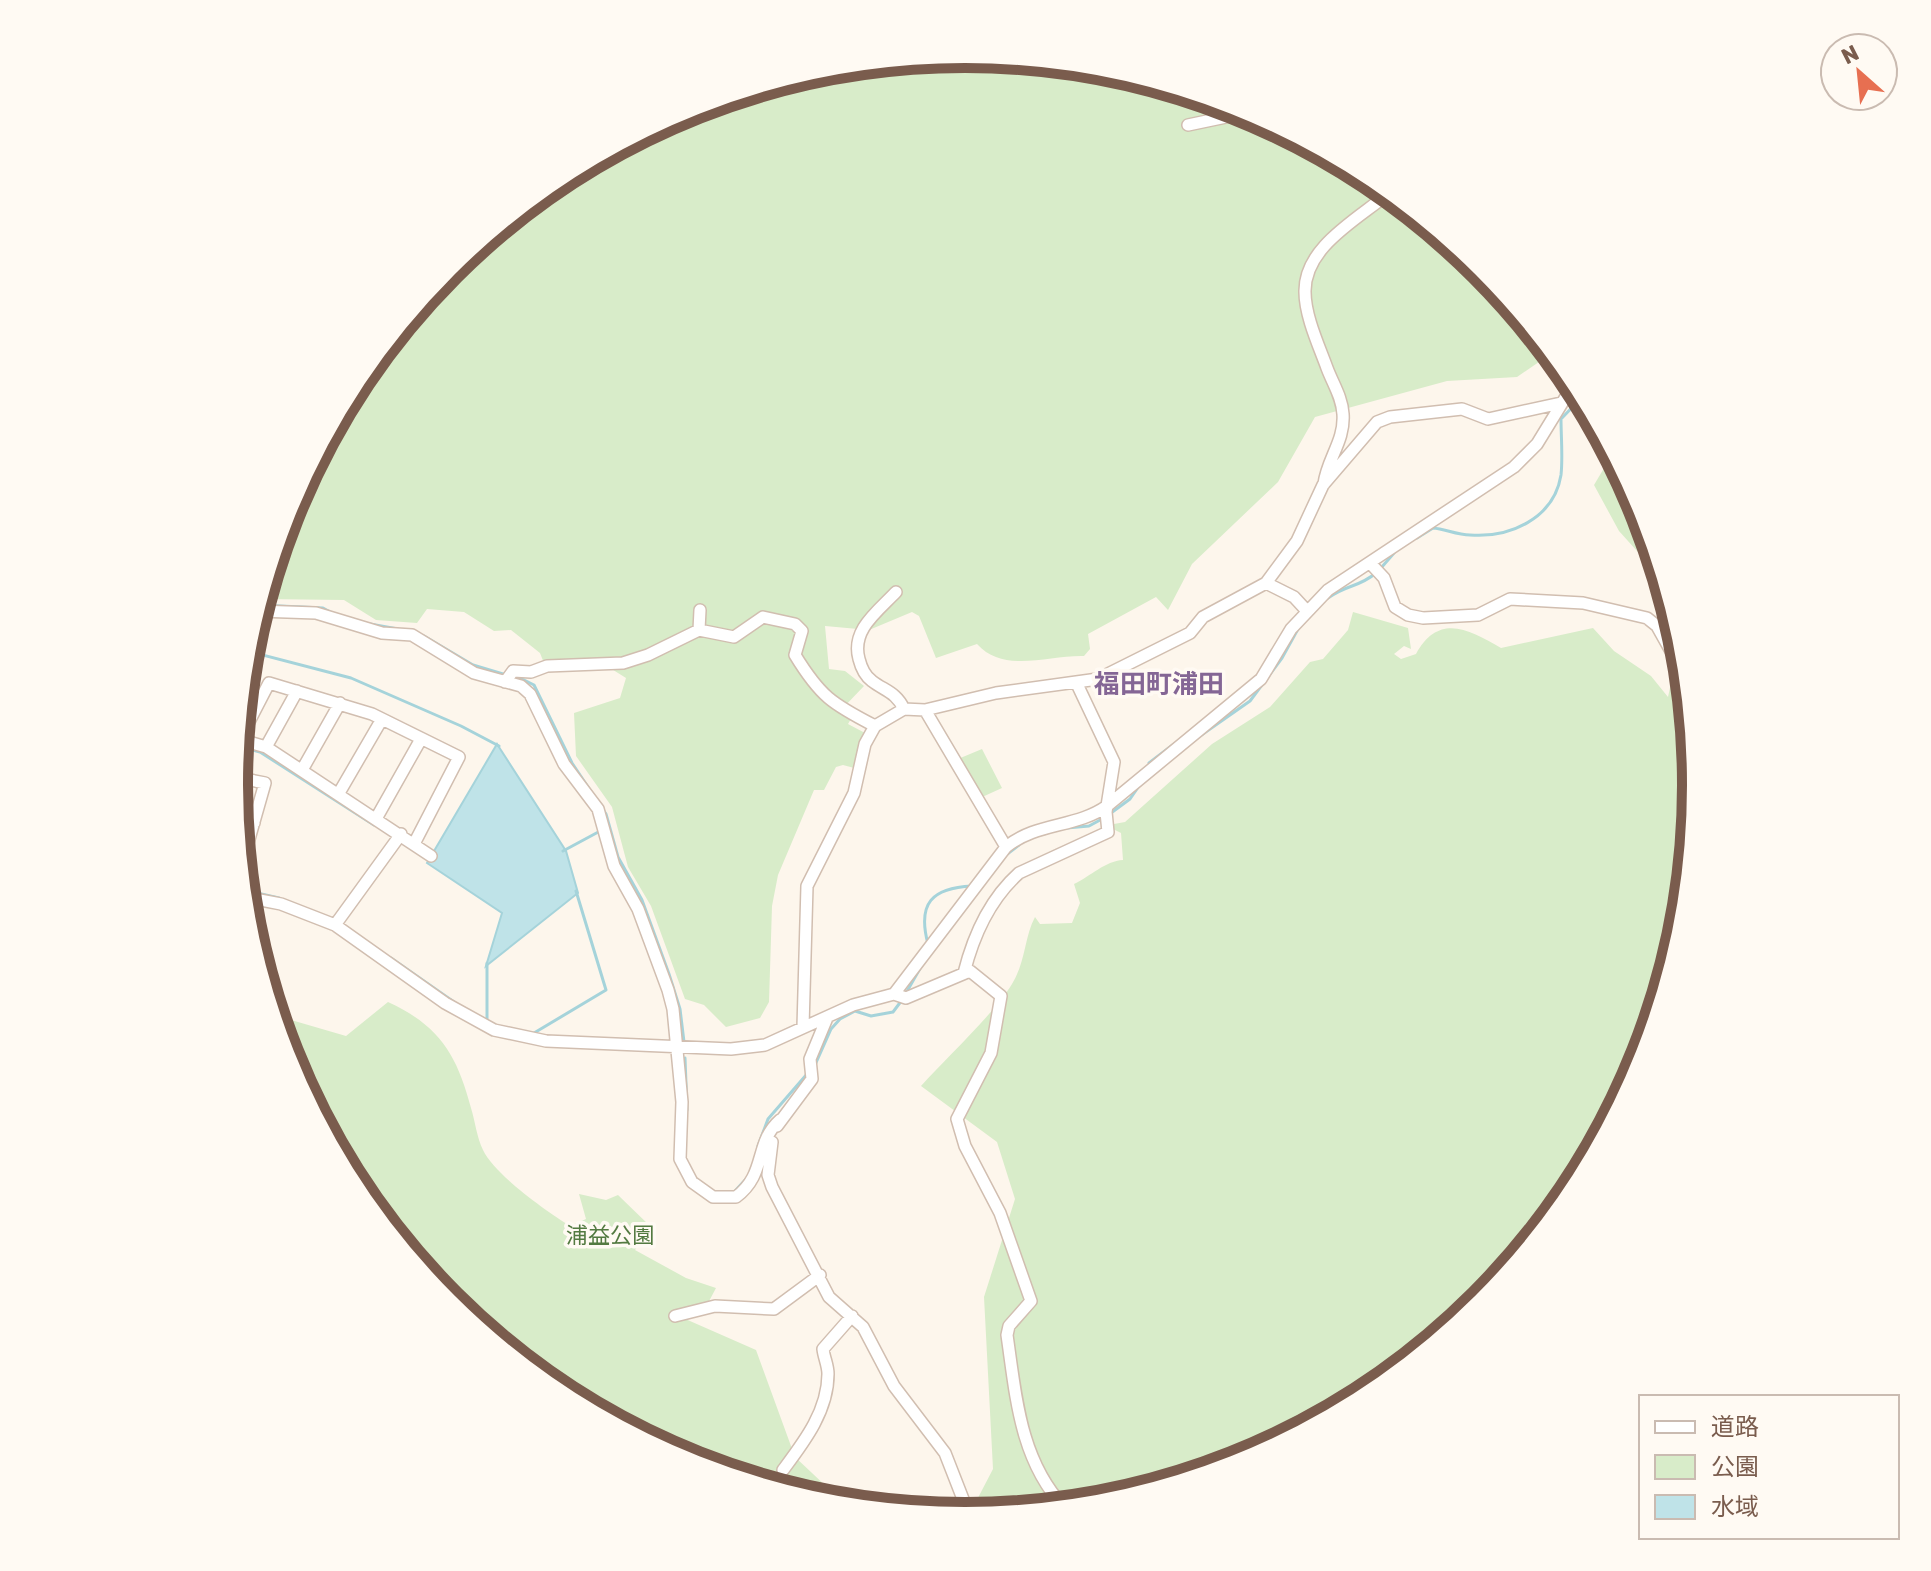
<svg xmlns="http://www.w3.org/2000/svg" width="1931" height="1571" font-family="Rubik,'Noto Sans JP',sans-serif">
	<rect width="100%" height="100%" fill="#fdf6ec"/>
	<path fill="#d8ecc9" d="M 966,54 L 1109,68 L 1246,110 L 1372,178 L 1483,269 L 1552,353 L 1517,377 L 1447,381 L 1315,417 L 1278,482 L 1192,564 L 1168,610 L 1156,597 L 1088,634 L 1090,649 L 1084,656 C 1048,655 1004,674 977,644 L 936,658 L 919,616 L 912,612 L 869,630 L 825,626 L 829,669 L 845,671 L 864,686 L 842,709 L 852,717 L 848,724 L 865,733 L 858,769 L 843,765 L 836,767 L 824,790 L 814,790 L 778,875 L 772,906 L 769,1002 L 760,1018 L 726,1027 L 704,1005 L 685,999 L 651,906 L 628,867 L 612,807 L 576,756 L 574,713 L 620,698 L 626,678 L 594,658 L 544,663 L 540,653 L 511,630 L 494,631 L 464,612 L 427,609 L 417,623 L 376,620 L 344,600 L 261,599 L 290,505 L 358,379 L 449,268 L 559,177 L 686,110 L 823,68 Z
		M 1613,453 L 1641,506 L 1664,581 L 1619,531 L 1594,485 Z
		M 1353,612 L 1408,628 L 1411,649 L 1404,646 L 1394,654 L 1401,659 L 1416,654 C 1439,612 1470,630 1501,648 L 1593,628 L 1614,651 L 1651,676 L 1668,697 L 1681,637 L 1697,786 L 1683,929 L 1641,1066 L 1573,1192 L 1482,1303 L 1372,1394 L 1245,1461 L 1108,1503 L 968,1517 L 993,1469 L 984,1297 L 1015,1199 L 997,1142 L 921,1086 C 946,1058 993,1015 1012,984 C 1026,961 1024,938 1035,917 L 1040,924 L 1072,923 L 1080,903 L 1074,884 C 1091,876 1105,861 1123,860 L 1121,833 L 1113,829 L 1114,824 L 1125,822 L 1212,744 L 1270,707 L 1310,662 L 1323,659 L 1348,630 Z
		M 982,749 L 1002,788 L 980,798 L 958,759 Z
		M 388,1002 C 440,1026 457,1055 471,1108 C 475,1121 477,1138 483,1150 C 495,1175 546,1211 570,1226 L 586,1219 L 579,1194 L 606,1200 L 618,1195 L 651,1227 L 635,1250 L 686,1278 L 716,1288 L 707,1305 L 674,1314 L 756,1350 L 795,1457 L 846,1505 L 822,1503 C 777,1489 726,1480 683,1460 C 494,1374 335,1216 274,1015 L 346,1036 Z"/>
	<path fill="#bfe3e8" stroke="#a5d3da" stroke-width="2" d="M 497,744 L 566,851 L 578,893 L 486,966 L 502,913 L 427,863 Z"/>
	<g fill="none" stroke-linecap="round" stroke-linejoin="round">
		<path stroke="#a5d3da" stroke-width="3" d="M 1417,538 L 1433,528 C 1445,529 1457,535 1470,535 C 1509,538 1554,519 1561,475 C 1563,457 1561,437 1561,419 L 1583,396
			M 1381,568 L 1394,553
			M 1328,598 C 1347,584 1358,588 1376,573
			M 259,605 L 323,608 L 332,613
			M 370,624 L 398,629
			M 424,636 L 473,665 L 503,674
			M 247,651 L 351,678 L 461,726 L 499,746
			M 518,677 L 534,685 L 572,763 L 606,814 L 618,857 L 642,900 L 669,974 L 680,1009 L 684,1042
			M 1200,736 L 1250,701 L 1282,658 L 1298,629
			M 238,746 L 260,752 L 374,825
			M 1149,763 L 1174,744
			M 1111,813 L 1130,799 L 1139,786
			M 1067,828 L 1089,826 L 1102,819
			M 563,851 L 602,830
			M 1006,855 L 1019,845
			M 244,890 L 279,898
			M 928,944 C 917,903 932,888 972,886
			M 391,958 L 454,1002
			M 906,993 L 922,965
			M 487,1022 L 487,963
			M 534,1033 L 606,990 L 576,891
			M 685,1058 L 687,1110
			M 815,1065 L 831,1029 L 840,1019 L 855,1011 L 871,1016 L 893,1012 L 902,1000
			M 758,1146 L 768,1119 L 807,1074
			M 735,1191 L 746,1179"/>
		<g stroke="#d1beb0" stroke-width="14">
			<path id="minor" d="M 1188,125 L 1250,112
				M 1324,484 C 1327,459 1345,441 1343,414 C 1342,397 1333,384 1327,368 C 1319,346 1305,316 1305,292 C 1304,246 1360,218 1390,192
				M 1370,563 L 1384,578 L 1395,607 L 1408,615 L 1423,618 L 1478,615 L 1510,599 L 1583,603 L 1647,618 L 1657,626 L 1671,651 L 1684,655
				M 1266,583 L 1294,597 L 1306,610
				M 896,592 C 877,612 851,630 859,659 C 861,667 865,676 872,681 C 885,691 896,692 904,709
				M 700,610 L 699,630 L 734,637 L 763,617 L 795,624 L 802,631 L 795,655 C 820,696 832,704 875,726
				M 258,611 L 316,613 L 382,633 L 412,635 L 474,673 L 521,686 L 530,694 L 564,764 L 598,809 L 614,866 L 638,909 L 668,990 L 673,1009 L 682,1102 L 680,1159 L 692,1182 L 713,1197 L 736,1197 C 767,1174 754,1143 780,1120
				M 245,676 L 248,677
				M 505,682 L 513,671 L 531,672 L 547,666 L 623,663 L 648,655 L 699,630
				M 925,710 L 1006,847
				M 239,739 L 266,747 L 431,856
				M 240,739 L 269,683 L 372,714 L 459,757 L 415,842
				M 266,747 L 297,691
				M 302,770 L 340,703
				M 235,777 L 265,783 L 242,864
				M 339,793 L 382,719
				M 377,817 L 421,739
				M 237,821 L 254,823
				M 245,897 L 281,904 L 335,925 L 445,1003 L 494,1030 L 546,1041 L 731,1049 L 765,1045 L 853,1005 L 894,994 L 1006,847 C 1037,822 1076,828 1107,806 L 1261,679 L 1291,629 L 1328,590 L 1514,467 L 1537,444 L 1575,382
				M 335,925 L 401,834
				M 964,973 C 973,937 990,899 1019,873 L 1108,832 L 1106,812 L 1114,762 L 1077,684
				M 894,994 L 906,998 L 970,971 L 1001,996 L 991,1053 L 957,1119 L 965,1146 L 1000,1213 L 1031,1301 L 1009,1326 L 1007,1335 C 1016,1397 1020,1460 1064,1507
				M 803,1027 L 807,886 L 854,793 L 865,744 L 875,726 L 904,709 L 925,710 L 996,693 L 1098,679 L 1190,633 L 1203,617 L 1266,583 L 1297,541 L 1323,485 L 1377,422 L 1390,417 L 1462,409 L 1488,419 L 1561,403
				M 777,1126 L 812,1079 L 810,1059 L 827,1018
				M 772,1142 L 768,1175 L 772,1187 L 829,1297 L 863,1327 L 894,1386 L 945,1453 L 970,1517
				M 675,1316 L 715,1306 L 774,1309 L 820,1275
				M 783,1470 C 804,1442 828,1411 828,1374 C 828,1365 824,1358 823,1349 L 852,1316"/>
		</g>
		<use href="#minor" stroke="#fff" stroke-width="11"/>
	</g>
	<g text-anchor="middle" stroke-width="7" stroke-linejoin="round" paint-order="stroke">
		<g font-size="22" fill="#537a41" stroke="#fffaf3">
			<text x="610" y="1243">浦益公園</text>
		</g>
		<g font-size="26" font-weight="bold" fill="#846695" stroke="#fffaf3">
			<text x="1159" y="693">福田町浦田</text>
		</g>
	</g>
	<path d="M0 0H1931V1571H0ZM248 785a717 717 0 1 1 1434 0a717 717 0 1 1-1434 0Z" fill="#fffaf3" fill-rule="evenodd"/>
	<path fill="none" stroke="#7a5c4d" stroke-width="10" d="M248 785a717 717 0 1 1 1434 0a717 717 0 1 1-1434 0Z"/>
	<rect x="1639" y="1395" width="260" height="144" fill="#fffaf3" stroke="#cabbb1" stroke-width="2"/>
	<rect x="1655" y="1421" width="40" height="12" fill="#ffffff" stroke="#cabbb1" stroke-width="2"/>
	<text x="1711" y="1435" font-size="24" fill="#7a5c4d">道路</text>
	<rect x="1655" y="1455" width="40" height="24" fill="#d8ecc9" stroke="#cabbb1" stroke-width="2"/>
	<text x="1711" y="1475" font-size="24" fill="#7a5c4d">公園</text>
	<rect x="1655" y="1495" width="40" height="24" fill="#bfe3e8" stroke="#cabbb1" stroke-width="2"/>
	<text x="1711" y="1515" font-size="24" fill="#7a5c4d">水域</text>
	<g transform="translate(1859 72) rotate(333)"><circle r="38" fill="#fffaf3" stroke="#cabbb1" stroke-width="2"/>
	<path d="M0-6L14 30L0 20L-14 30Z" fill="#e76f51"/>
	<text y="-12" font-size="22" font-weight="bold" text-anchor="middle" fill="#7a5c4d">N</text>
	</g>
</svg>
